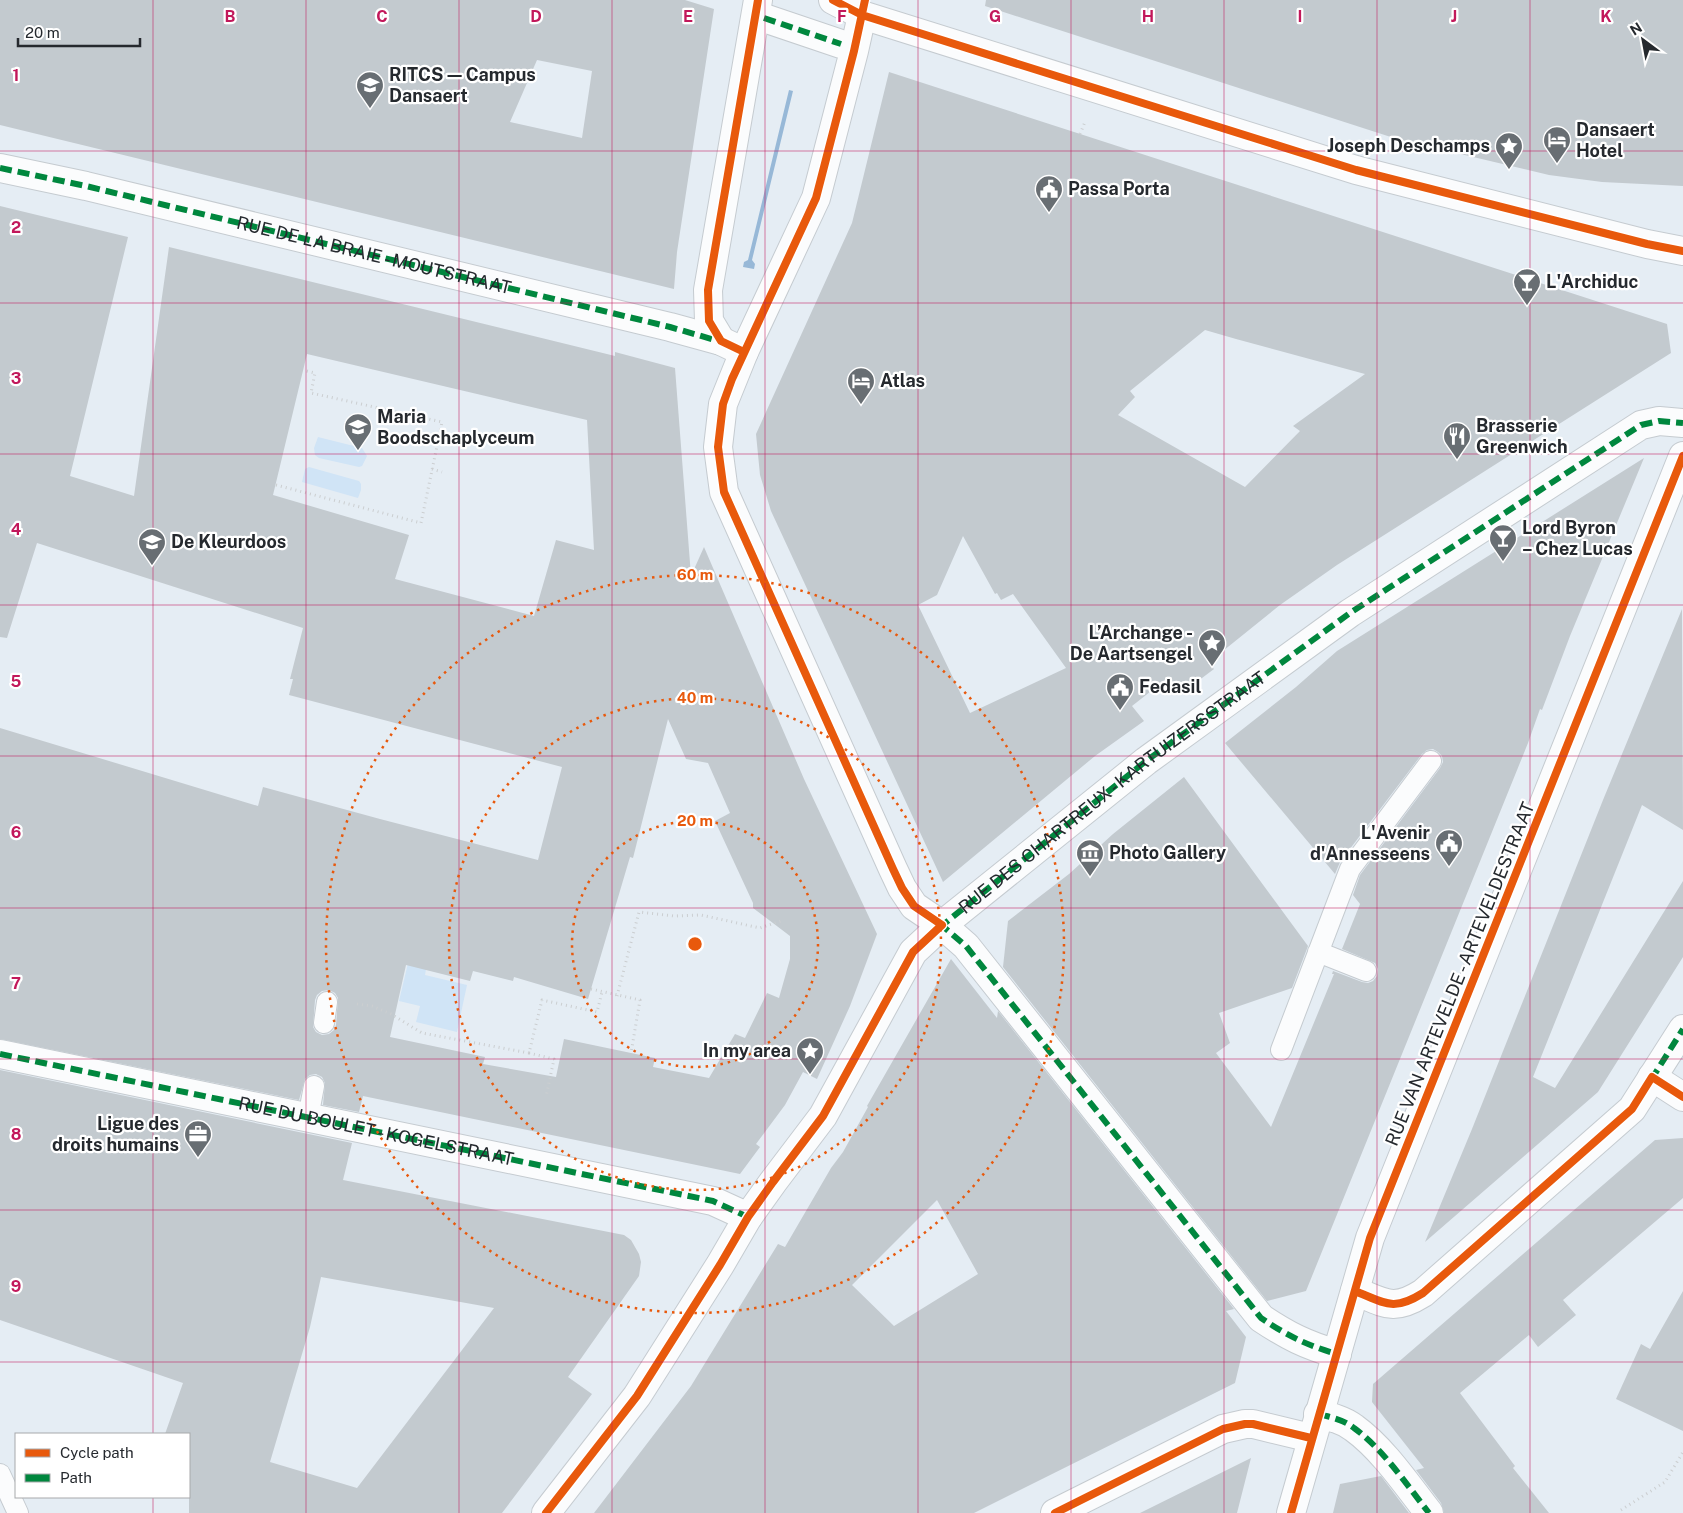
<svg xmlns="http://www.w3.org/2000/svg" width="1683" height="1513" font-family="'Public Sans',sans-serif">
	<rect width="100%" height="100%" fill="#e5edf4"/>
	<path fill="#d0e4f6" d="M 318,437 L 362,448 L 367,456 L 362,466 L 359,467 L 319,458 L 315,455 L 314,448 Z
		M 309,467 L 359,481 L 361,484 L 361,490 L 358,498 L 302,482 L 305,469 Z
		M 409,959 L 427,963 L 425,975 L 467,985 L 457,1032 L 416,1022 L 420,1006 L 399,1001 Z"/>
	<path fill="#97b8d7" d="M 789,90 L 793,91 L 752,260 L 755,264 L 754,269 L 743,267 L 744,262 L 748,260 Z"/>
	<path fill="#c3cacf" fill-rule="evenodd" d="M 0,0 L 685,0 L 714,9 L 677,252 L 674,289 L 0,125 ZM 537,60 L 592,71 L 582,138 L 510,122 Z
		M 986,0 L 1683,0 L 1683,186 L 1602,182 L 1549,175 L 1397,139 L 985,6 Z
		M 889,72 L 1667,324 L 1671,353 L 1337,565 L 1280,605 L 1208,663 L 1214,669 L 1182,693 L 1169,677 L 1132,706 L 1144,721 L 1095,756 L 943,882 L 771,511 L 760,475 L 756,434 L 852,223 ZM 1205,330 L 1236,339 L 1365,374 L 1293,426 L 1300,431 L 1245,487 L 1118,415 L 1135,397 L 1130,391 ZM 963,536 L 995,594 L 997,593 L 1001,600 L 1013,594 L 1066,668 L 970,713 L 918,605 L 937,595 Z
		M 0,206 L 128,237 L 70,476 L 134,496 L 169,247 L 615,356 L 615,352 L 675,368 L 691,576 L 704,547 L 804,779 L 877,934 L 850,1006 L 817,1079 L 803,1072 L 785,1105 L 756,1144 L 760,1147 L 740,1174 L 363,1096 L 359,1112 L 323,1105 L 325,1083 L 322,1077 L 316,1074 L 310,1075 L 305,1079 L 299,1100 L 0,1039 L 0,728 L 258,806 L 263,787 L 380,819 L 538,860 L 562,767 L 289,695 L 293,679 L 290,679 L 303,628 L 37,543 L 7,638 L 0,637 ZM 307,354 L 587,420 L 594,550 L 556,540 L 534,616 L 395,579 L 409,535 L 273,495 ZM 668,719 L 686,759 L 708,763 L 730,813 L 715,821 L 753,903 L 753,908 L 790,936 L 790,959 L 779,998 L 767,993 L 745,1038 L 735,1034 L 709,1078 L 653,1067 L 655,1058 L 564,1039 L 556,1077 L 483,1064 L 485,1057 L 390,1037 L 406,965 L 470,981 L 473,971 L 513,981 L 514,977 L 588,999 L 630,857 L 633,858 ZM 329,990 L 335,993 L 338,998 L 336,1025 L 334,1030 L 329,1034 L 322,1035 L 316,1032 L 313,1027 L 315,1000 L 317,995 L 322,991 Z
		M 1644,458 L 1570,636 L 1542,710 L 1540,709 L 1528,743 L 1306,1291 L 1267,1301 L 1003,967 L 1008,921 L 1069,874 L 1113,834 L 1184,777 L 1308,946 L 1292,988 L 1219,1013 L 1230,1043 L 1216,1053 L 1271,1127 L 1334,974 L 1332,974 L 1333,971 L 1362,982 L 1368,983 L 1373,981 L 1377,976 L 1378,969 L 1375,963 L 1342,949 L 1360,904 L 1353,895 L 1360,875 L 1440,768 L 1443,762 L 1442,756 L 1438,752 L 1433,749 L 1427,750 L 1422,754 L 1340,862 L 1335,874 L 1225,743 L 1296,687 L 1337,651 Z
		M 1682,609 L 1683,830 L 1642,805 L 1533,1077 L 1555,1088 L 1683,881 L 1683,957 L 1598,1092 L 1425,1242 L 1472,1129 L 1603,800 Z
		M 951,959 L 997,1018 L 998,1011 L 1234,1309 L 1226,1311 L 1246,1337 L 1235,1383 L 974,1513 L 594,1513 L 691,1386 L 778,1244 L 785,1247 L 831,1168 L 843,1152 L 868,1107 L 867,1106 ZM 937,1200 L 978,1274 L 894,1326 L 852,1285 Z
		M 0,1070 L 352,1143 L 343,1180 L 624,1235 L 631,1240 L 639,1254 L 641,1262 L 639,1276 L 568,1377 L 592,1394 L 502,1513 L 189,1513 L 189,1434 L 165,1434 L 183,1383 L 0,1320 ZM 321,1277 L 494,1308 L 357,1488 L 270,1462 L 310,1327 Z
		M 1683,1138 L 1683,1198 L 1563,1300 L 1576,1315 L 1538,1347 L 1529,1335 L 1460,1393 L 1515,1466 L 1513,1468 L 1549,1513 L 1444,1513 L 1441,1503 L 1416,1470 L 1424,1468 L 1372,1402 L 1373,1384 L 1655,1140 Z
		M 1683,1291 L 1683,1431 L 1616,1399 L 1641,1344 L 1650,1349 Z
		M 1251,1458 L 1237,1513 L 1140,1513 Z
		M 1381,1476 L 1409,1513 L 1333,1513 L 1340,1484 Z"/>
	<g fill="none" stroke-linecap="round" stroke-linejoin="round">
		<g stroke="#c5cbd0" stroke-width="22">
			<path id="service" d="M 1318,952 L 1366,971
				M 324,1023 L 327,1002
				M 1281,1050 L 1350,869 L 1431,761
				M 308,1118 L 314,1086
				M 0,1474 L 18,1513"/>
		</g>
		<g stroke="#c5cbd0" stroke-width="30">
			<path id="pedestrian" d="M 764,18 L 841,44"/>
		</g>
		<g stroke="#c5cbd0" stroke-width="30">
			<g id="minor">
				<path d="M 862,15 L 854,51 L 816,198 L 744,352 L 723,404 L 718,447 L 724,492 L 893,869 L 902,888 L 914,906 L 942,925 L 966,946 L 1261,1318 C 1288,1336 1306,1345 1337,1354"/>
				<path d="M 0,168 L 86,186 L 670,327 L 721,341 L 744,352"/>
				<path d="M 721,341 L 709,321 L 708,290 L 758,0"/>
				<path id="s1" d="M 0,1054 L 713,1201 L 748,1217"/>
				<path d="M 1652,1077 L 1683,1097"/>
				<path d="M 1355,1291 C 1385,1303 1393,1312 1423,1293 L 1632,1109 L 1683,1029"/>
				<path d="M 1318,1414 C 1331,1417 1344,1420 1354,1428 C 1383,1449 1407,1485 1429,1513"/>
				<path d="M 546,1513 L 637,1396 L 720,1265 L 748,1217 L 773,1182 L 823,1116 L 913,952 L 942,925 L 1146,761 L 1350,613 L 1641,425 L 1659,421 L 1683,423"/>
				<path d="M 1055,1513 L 1223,1429 L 1245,1424 L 1253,1424 L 1311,1438"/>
			</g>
		</g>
		<g stroke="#c5cbd0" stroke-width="30">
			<path id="tertiary" d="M 833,0 L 862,15 L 1356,170 L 1647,244 L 1683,251
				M 1291,1513 L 1370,1238 L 1683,456"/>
		</g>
		<path stroke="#cbced0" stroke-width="3" stroke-dasharray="1 4" stroke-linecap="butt" d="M 1080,134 L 1085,122
			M 432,469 L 442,472
			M 276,485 L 421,523 L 442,422 L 311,393 L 315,373 L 303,370
			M 591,989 L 640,1000 L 631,1053
			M 617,996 L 639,912 L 674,916 L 701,915 L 760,928 L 781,921
			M 357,1004 L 372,1006 L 391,1014 L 422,1033 L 529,1053 L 542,1000 L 597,1012 L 602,992
			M 529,1053 L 554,1059 L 546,1097
			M 1621,1510 L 1665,1482 L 1683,1452"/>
		<use href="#service" stroke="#fbfcfd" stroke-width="20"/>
		<use href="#pedestrian" stroke="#fbfcfd" stroke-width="28"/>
		<use href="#minor" stroke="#fbfcfd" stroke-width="28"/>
		<use href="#tertiary" stroke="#fbfcfd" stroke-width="28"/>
		<g stroke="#00873e" stroke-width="6" stroke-dasharray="12 6" stroke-linecap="butt">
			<path d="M 764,18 L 841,44"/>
			<path id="s2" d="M 0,168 L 86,186 L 670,327 L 722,342"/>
			<path d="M 939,923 L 966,946 L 1261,1318 C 1288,1336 1306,1345 1337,1354"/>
			<path id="s3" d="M 939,928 L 1146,761 L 1350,613 L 1641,425 L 1659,421 L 1683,423"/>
			<path d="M 0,1054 L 713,1201 L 748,1217"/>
			<path d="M 1651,1080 L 1683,1029"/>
			<path d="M 1318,1414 C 1331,1417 1344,1420 1354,1428 C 1383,1449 1407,1485 1429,1513"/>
		</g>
		<g stroke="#fff" stroke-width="11">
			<path id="cycleway" d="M 833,0 L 862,15 L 1356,170 L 1647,244 L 1683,251
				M 744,352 L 721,341 L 709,321 L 708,290 L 758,0
				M 1355,1291 C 1385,1303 1393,1312 1423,1293 L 1632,1109 L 1652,1077 L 1683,1097
				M 546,1513 L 637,1396 L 720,1265 L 748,1217 L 773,1182 L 823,1116 L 913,952 L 942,925 L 914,906 L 902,888 L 893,869 L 724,492 L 718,447 L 723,404 L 732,379 L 816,198 L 854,51 L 865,0
				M 1055,1513 L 1223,1429 L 1245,1424 L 1253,1424 L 1311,1438
				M 1291,1513 L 1370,1238 L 1683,456"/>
		</g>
		<use href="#cycleway" stroke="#e8590c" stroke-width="8"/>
	</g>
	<path fill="none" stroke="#c2185b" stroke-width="1" stroke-opacity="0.55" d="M 153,0 L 153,1434M 306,0 L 306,1513M 459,0 L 459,1513M 612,0 L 612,1513M 765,0 L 765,1513M 918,0 L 918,1513M 1071,0 L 1071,1513M 1224,0 L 1224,1513M 1377,0 L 1377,1513M 1530,0 L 1530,1513M 0,151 L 1683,151M 0,303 L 1683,303M 0,454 L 1683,454M 0,605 L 1683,605M 0,756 L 1683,756M 0,908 L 1683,908M 0,1059 L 1683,1059M 0,1210 L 1683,1210M 0,1362 L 1683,1362M 153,1497 L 153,1513"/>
	<g fill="none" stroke="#e8590c" stroke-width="2.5" stroke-dasharray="2.5 5">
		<circle cx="695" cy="944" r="123"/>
		<circle cx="695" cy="944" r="246"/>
		<circle cx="695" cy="944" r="369"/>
	</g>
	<defs>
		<g id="university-pin" transform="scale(1.4375)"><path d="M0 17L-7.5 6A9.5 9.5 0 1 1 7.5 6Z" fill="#686e73" stroke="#fff"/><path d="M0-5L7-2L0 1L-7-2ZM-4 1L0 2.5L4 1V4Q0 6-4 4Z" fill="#fff"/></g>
		<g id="hotel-pin" transform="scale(1.4375)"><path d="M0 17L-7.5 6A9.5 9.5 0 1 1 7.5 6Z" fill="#686e73" stroke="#fff"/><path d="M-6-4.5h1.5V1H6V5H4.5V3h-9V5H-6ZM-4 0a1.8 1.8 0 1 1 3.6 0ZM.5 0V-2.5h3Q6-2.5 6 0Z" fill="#fff"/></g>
		<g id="sight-pin" transform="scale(1.4375)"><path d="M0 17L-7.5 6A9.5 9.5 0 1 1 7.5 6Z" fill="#686e73" stroke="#fff"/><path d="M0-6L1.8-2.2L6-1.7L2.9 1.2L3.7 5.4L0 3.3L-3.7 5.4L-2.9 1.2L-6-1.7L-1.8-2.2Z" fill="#fff"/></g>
		<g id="civic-pin" transform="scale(1.4375)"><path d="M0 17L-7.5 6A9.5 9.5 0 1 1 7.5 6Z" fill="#686e73" stroke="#fff"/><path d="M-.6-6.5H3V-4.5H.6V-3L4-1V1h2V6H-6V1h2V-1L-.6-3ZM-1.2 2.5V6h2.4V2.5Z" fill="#fff"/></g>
		<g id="bar-pin" transform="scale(1.4375)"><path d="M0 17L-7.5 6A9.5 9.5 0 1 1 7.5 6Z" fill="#686e73" stroke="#fff"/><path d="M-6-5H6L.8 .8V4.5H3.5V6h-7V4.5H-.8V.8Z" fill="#fff"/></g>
		<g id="school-pin" transform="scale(1.4375)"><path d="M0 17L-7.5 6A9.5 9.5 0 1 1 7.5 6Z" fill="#686e73" stroke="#fff"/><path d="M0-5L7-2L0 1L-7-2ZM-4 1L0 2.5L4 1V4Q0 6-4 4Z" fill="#fff"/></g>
		<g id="restaurant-pin" transform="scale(1.4375)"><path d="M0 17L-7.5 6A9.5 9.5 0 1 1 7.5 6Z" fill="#686e73" stroke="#fff"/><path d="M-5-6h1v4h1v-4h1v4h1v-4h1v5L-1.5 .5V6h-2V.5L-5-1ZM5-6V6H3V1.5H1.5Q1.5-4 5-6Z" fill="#fff"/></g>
		<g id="museum-pin" transform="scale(1.4375)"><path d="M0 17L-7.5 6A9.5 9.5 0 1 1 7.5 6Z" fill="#686e73" stroke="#fff"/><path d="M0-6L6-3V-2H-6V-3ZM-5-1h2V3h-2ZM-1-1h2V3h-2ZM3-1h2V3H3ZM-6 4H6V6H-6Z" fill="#fff"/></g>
		<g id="office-pin" transform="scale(1.4375)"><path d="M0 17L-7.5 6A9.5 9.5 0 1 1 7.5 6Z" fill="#686e73" stroke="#fff"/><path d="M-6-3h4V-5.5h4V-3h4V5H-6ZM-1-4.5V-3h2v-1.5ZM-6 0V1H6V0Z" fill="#fff"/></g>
	</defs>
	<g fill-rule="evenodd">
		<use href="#university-pin" x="370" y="85"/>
		<use href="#hotel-pin" x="1557" y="140"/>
		<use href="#sight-pin" x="1509" y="146"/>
		<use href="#civic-pin" x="1049" y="189"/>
		<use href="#bar-pin" x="1527" y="282"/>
		<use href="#hotel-pin" x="861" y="381"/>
		<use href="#school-pin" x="358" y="427"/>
		<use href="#restaurant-pin" x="1457" y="436"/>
		<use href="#bar-pin" x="1503" y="538"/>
		<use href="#school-pin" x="152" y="542"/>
		<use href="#sight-pin" x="1212" y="643"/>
		<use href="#civic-pin" x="1120" y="687"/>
		<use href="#civic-pin" x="1449" y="843"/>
		<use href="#museum-pin" x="1090" y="853"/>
		<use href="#sight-pin" x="810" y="1051"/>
		<use href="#office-pin" x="198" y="1134"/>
	</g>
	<g text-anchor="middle" stroke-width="4.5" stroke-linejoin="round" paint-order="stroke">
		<g font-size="18" font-weight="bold" fill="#25292e" stroke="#fff" text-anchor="start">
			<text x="389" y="81">RITCS — Campus<tspan x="389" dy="21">Dansaert</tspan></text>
			<text x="1576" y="136">Dansaert<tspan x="1576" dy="21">Hotel</tspan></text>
			<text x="1490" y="152" text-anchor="end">Joseph Deschamps</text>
			<text x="1068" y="195">Passa Porta</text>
			<text x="1546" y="288">L'Archiduc</text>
			<text x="880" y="387">Atlas</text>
			<text x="377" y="423">Maria<tspan x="377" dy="21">Boodschaplyceum</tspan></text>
			<text x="1476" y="432">Brasserie<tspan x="1476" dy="21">Greenwich</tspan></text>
			<text x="1522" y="534">Lord Byron<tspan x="1522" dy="21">– Chez Lucas</tspan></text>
			<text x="171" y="548">De Kleurdoos</text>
			<text x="1193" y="639" text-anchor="end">L’Archange -<tspan x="1193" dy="21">De Aartsengel</tspan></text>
			<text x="1139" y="693">Fedasil</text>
			<text x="1430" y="839" text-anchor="end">L'Avenir<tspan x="1430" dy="21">d'Annesseens</tspan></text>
			<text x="1109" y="859">Photo Gallery</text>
			<text x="791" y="1057" text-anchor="end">In my area</text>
			<text x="179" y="1130" text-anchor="end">Ligue des<tspan x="179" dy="21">droits humains</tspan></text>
		</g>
		<g font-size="18" fill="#25292e" stroke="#fff">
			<text dy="6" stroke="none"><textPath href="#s2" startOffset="384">RUE DE LA BRAIE - MOUTSTRAAT</textPath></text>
			<text dy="6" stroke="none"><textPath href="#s3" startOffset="220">RUE DES CHARTREUX - KARTUIZERSSTRAAT</textPath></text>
			<text transform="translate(1460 974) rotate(-68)" y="6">RUE VAN ARTEVELDE - ARTEVELDESTRAAT</text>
			<text dy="6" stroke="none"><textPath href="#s1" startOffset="384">RUE DU BOULET - KOGELSTRAAT</textPath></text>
		</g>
	</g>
	<g font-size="16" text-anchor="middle" font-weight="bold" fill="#c2185b" stroke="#fff" stroke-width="4.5" stroke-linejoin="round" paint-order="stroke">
		<text x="230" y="22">B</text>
		<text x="382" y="22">C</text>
		<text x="536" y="22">D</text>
		<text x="688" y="22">E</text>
		<text x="842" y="22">F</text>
		<text x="995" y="22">G</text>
		<text x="1148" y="22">H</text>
		<text x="1300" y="22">I</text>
		<text x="1454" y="22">J</text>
		<text x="1606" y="22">K</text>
		<text x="16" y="81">1</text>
		<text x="16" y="233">2</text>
		<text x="16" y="384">3</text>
		<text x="16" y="535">4</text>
		<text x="16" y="687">5</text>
		<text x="16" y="838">6</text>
		<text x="16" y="989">7</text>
		<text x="16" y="1140">8</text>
		<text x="16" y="1292">9</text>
	</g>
	<circle cx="695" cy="944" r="8" fill="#e8590c" stroke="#fff" stroke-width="2.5"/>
	<g font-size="15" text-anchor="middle" font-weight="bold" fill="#e8590c" stroke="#fff" stroke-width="4.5" stroke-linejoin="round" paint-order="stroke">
		<text x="695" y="580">60 m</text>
		<text x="695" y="703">40 m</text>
		<text x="695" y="826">20 m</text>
	</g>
	<rect x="15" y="1433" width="175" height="65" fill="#ffffff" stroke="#a8a9ab"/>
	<rect x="25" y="1449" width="25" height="8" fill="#e8590c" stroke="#a8a9ab"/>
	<text x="60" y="1458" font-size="15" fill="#25292e">Cycle path</text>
	<rect x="25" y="1474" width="25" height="8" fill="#00873e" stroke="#a8a9ab"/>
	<text x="60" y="1483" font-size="15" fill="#25292e">Path</text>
	<g transform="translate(1643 40) rotate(328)" stroke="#ffffff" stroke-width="4" paint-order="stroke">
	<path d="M0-4L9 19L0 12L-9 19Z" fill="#25292e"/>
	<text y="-8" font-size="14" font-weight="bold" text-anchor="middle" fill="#25292e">N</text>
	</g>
	<path d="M18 38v8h122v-8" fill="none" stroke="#25292e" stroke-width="2.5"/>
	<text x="25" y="38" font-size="15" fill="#25292e" stroke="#ffffff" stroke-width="4" paint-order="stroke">20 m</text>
</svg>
